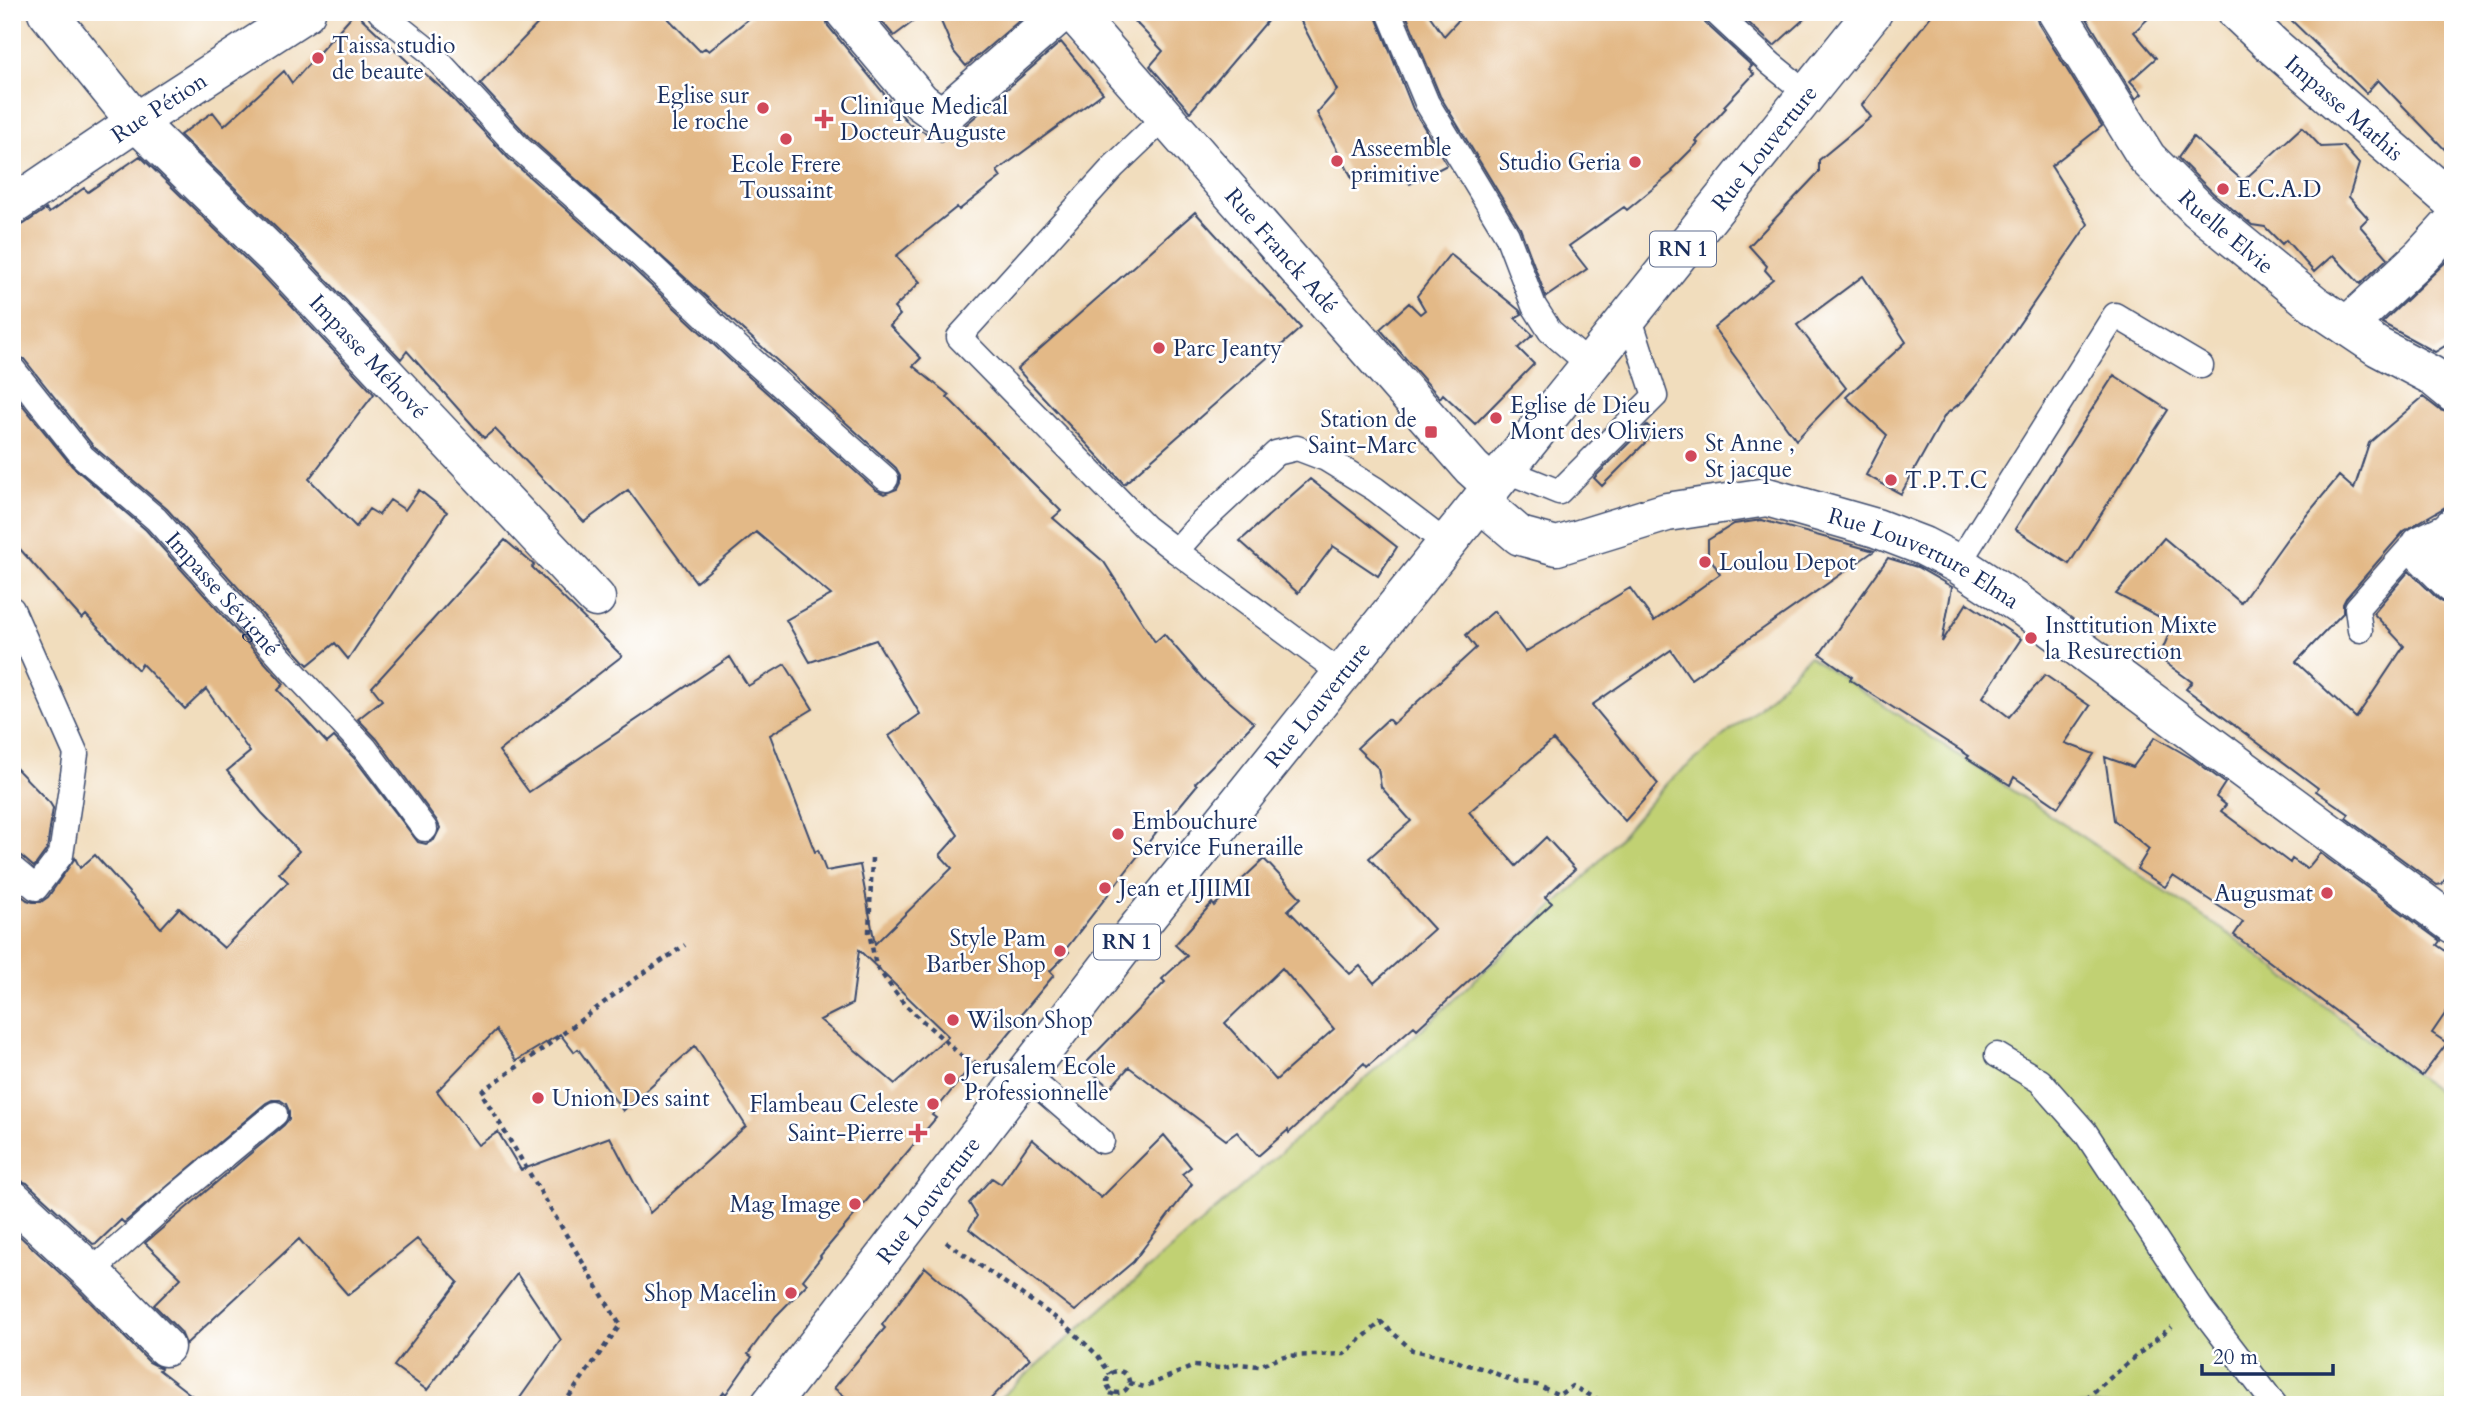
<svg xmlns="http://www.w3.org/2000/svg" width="2465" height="1417" font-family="Cardo,serif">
	<rect width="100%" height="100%" fill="#fff"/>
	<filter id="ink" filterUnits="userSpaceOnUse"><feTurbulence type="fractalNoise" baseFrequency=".0143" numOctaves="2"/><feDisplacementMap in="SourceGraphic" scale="14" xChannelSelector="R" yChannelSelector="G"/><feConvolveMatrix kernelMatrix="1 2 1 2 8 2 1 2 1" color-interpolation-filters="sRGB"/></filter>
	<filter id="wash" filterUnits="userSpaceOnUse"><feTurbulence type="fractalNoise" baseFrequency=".00686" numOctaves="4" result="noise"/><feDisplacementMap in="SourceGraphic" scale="28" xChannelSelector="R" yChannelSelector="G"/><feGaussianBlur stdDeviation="1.57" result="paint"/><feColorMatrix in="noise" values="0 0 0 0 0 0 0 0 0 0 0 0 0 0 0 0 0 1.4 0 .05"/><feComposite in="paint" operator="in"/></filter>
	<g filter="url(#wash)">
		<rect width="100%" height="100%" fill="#f1ddbd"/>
		<path fill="#c1d173" stroke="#6e8068" stroke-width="2" d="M 1809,656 L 2232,936 L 2453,1103 L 2453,1405 L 992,1405 L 1422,1029 L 1588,874 L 1667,783 L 1758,708 Z"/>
		<g id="blocks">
			<path fill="#e3b987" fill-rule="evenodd" d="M 355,12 L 420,73 L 422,71 L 450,96 L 508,158 L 628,264 L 730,360 L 876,490 L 884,494 L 897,489 L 900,483 L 900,475 L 896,468 L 528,136 L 480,84 L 549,12 L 662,12 L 700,51 L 705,48 L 709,51 L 757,12 L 824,12 L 828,26 L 909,124 L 941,141 L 960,130 L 1061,42 L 1103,93 L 997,171 L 1001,177 L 959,210 L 957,207 L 896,256 L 920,282 L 894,308 L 900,315 L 890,326 L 921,358 L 913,366 L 949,395 L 947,397 L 1061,511 L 1053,518 L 1104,562 L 1155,642 L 1164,634 L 1203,679 L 1254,723 L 1195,783 L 1197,785 L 1169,819 L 1168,817 L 1066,949 L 1069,952 L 1050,971 L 1054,975 L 1014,1023 L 1016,1025 L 981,1067 L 975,1061 L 932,1115 L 936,1118 L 820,1256 L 821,1257 L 803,1280 L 807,1284 L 776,1316 L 748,1354 L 752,1357 L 726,1394 L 724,1392 L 714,1405 L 515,1405 L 561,1340 L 517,1274 L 427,1390 L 394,1366 L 458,1282 L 417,1239 L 348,1295 L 299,1239 L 186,1344 L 181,1332 L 154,1305 L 181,1278 L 145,1243 L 284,1125 L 289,1119 L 289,1111 L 286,1104 L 280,1100 L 272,1100 L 266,1103 L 124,1223 L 121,1220 L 97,1243 L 93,1244 L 27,1183 L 12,1178 L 12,888 L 27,900 L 33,902 L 41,902 L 48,897 L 75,858 L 80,868 L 95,855 L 161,928 L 179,908 L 224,948 L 288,882 L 279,873 L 299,851 L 262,813 L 227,771 L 250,752 L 206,689 L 185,709 L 142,664 L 138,670 L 86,615 L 82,619 L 12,540 L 12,392 L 72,466 L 146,530 L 284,684 L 278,690 L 327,743 L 334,737 L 354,758 L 418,842 L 426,844 L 434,840 L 440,828 L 437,821 L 377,739 L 358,719 L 382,700 L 372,687 L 505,540 L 534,565 L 532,567 L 622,656 L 499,751 L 529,792 L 730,657 L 748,686 L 785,664 L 813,709 L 770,735 L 815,852 L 818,850 L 826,871 L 860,865 L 875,944 L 952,868 L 940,855 L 958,835 L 889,736 L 920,714 L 876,640 L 810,662 L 786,620 L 831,595 L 756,532 L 696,582 L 628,490 L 584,522 L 495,429 L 484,438 L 407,351 L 401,359 L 295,246 L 180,135 L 213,112 L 224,126 L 284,71 L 292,83 ZM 859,950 L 948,1036 L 895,1084 L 820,1020 L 852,1004 ZM 496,1030 L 516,1061 L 560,1034 L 574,1052 L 578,1049 L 623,1111 L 695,1046 L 746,1126 L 650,1213 L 610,1137 L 521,1170 L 498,1132 L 478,1145 L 437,1091 Z
				M 874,12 L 926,12 L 894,36 Z
				M 937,12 L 1023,12 L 1026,15 L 966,66 L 954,52 Z
				M 1126,12 L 1275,12 L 1190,112 L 1150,66 L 1163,51 Z
				M 1296,12 L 1374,12 L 1413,109 L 1447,165 L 1410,184 L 1402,169 L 1377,183 L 1370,177 L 1356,185 L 1317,113 L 1337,90 Z
				M 1405,12 L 1427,12 L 1444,36 L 1466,12 L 1701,12 L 1705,23 L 1752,66 L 1749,69 L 1754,74 L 1724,106 L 1726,108 L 1696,141 L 1698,143 L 1671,170 L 1673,172 L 1627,210 L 1624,207 L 1569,246 L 1587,269 L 1546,297 L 1520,228 L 1440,96 Z
				M 1737,12 L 1812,12 L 1774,46 Z
				M 1934,12 L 2035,12 L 2038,23 L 2102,126 L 2051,166 L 2088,224 L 1980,381 L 1964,400 L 1945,415 L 1901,494 L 1866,475 L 1887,435 L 1846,397 L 1906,342 L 1863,276 L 1797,325 L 1846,388 L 1796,440 L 1714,328 L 1773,279 L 1765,270 L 1767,266 L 1749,246 L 1819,172 L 1819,160 L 1871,117 L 1862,105 Z
				M 2083,12 L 2155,12 L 2134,32 L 2156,58 L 2130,81 L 2142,94 L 2136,99 Z
				M 2283,12 L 2453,12 L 2453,158 L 2378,80 L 2366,93 Z
				M 2302,127 L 2321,147 L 2343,146 L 2359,164 L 2349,197 L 2368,218 L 2360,226 L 2388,258 L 2360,284 L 2333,255 L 2314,272 L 2286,240 L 2282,244 L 2265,227 L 2252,225 L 2213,193 L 2178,158 L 2193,137 L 2243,181 Z
				M 140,156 L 263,276 L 374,394 L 309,479 L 356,527 L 369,509 L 379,515 L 390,500 L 405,510 L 419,490 L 447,512 L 348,659 L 335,643 L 308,665 L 167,509 L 94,447 L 24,359 L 12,353 L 12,228 L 24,224 L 46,209 L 49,213 L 84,188 L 88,192 Z
				M 1195,212 L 1301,328 L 1124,484 L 1017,369 Z
				M 1450,254 L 1519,310 L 1522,314 L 1515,318 L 1533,335 L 1518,348 L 1534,364 L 1475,424 L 1443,394 L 1440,398 L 1380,329 L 1409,303 L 1420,314 L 1425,310 L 1417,296 Z
				M 2453,255 L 2453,341 L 2435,352 L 2382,323 Z
				M 2114,375 L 2168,410 L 2069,564 L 2015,529 Z
				M 2423,397 L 2440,410 L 2453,414 L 2453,506 L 2447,506 L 2404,531 L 2346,598 L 2343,604 L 2343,613 L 2296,662 L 2356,718 L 2404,646 L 2373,613 L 2409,571 L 2438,599 L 2447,605 L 2453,605 L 2453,866 L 2442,884 L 2437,885 L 2346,818 L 2349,814 L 2316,791 L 2318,788 L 2186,689 L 2192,682 L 2159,658 L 2173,624 L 2116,594 L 2164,538 L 2241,603 L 2286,540 L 2339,476 L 2354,489 L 2369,443 Z
				M 1647,425 L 1655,433 L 1602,486 L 1594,478 Z
				M 1310,479 L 1397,547 L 1378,576 L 1333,546 L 1298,593 L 1240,541 Z
				M 1762,520 L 1874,551 L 1691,679 L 1671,650 L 1592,705 L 1658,784 L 1625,821 L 1553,740 L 1469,812 L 1516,866 L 1546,837 L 1575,869 L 1545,897 L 1552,903 L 1472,978 L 1417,1029 L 1414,1026 L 1367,1067 L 1364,1063 L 1289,1133 L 1288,1130 L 1258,1156 L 1237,1132 L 1226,1140 L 1129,1067 L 1110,1088 L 1084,1065 L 1165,982 L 1162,979 L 1187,956 L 1175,945 L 1212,903 L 1214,906 L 1264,859 L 1301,898 L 1288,910 L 1350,974 L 1360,966 L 1374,983 L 1434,929 L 1369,858 L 1411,821 L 1381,787 L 1378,768 L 1357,748 L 1388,719 L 1393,724 L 1476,648 L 1466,635 L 1494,611 L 1525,652 L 1630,588 L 1654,621 L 1720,574 L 1708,554 L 1708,540 L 1734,524 ZM 1282,968 L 1334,1029 L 1276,1080 L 1225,1023 Z
				M 1888,558 L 1917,567 L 1952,587 L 1942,642 L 1967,603 L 2021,639 L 1983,697 L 2009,717 L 2045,675 L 2090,706 L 2065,743 L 2094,754 L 2058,807 L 2014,777 L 2010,785 L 1967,758 L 1969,756 L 1850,680 L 1852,677 L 1820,654 Z
				M 2155,737 L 2193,759 L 2225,783 L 2216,797 L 2226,805 L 2221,811 L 2290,863 L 2292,859 L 2307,869 L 2320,853 L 2440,941 L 2437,945 L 2453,956 L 2453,1002 L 2432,1033 L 2447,1043 L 2422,1076 L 2234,935 L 2243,922 L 2173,876 L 2165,887 L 2137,869 L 2149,849 L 2114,820 L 2105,757 L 2133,767 Z
				M 12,764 L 50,803 L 53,808 L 47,849 L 34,867 L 21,856 L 12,853 Z
				M 1164,1135 L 1191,1167 L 1182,1174 L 1192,1184 L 1133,1262 L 1075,1311 L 969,1229 L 977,1216 L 969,1203 L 992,1178 L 1001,1184 L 1032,1139 L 1101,1198 Z
				M 12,1229 L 74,1286 L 149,1362 L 161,1368 L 159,1370 L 204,1405 L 12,1405 Z
				M 925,1267 L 1030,1358 L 985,1405 L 856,1405 L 834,1388 L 885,1328 L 882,1325 Z"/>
		</g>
	</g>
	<g filter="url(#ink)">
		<use href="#blocks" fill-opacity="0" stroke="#3b496c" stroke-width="2"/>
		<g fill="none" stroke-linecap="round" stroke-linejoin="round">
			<g stroke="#3b496c" stroke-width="27">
				<g id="lane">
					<path d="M 380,12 L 429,51 L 518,147 L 638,253 L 740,349 L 886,479"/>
					<path d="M 1389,12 L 1427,103 L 1507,235 L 1534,306 L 1550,331 L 1590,365"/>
					<path d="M 1715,12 L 1771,64 L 1808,94"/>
					<path d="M 1164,118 L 1114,166 L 959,337 L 1145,527 L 1176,551 L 1200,524 L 1276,453 L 1297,448 L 1326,459 L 1375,489 L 1447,544"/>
					<path id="s1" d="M 12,368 L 83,457 L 156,519 L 298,677 L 365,748 L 425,829"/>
					<path d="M 1507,471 L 1559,492 L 1655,396 L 1629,316"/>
					<path d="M 1176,551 L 1342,674"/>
					<path d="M 1958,564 L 2115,315 L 2201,366"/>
					<path d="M 12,609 L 76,754 L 61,855 L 36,888 L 12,868"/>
					<path d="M 2360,630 L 2357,608 L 2409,549 L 2421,545"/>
					<path d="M 1997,1055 L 2040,1081 L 2085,1132 L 2201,1308 L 2275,1405"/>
					<path d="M 1026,1075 L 1102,1141"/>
					<path d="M 91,1272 L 176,1196 L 275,1114"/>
				</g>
			</g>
			<g stroke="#3b496c" stroke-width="41">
				<g id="street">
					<path id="s2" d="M 47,12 L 136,122 L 279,261 L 596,598"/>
					<path d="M 845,12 L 921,102 L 935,112 L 946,113 L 1062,12"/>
					<path id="s3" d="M 1073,12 L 1472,468 L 1492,486"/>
					<path id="s4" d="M 2057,12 L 2147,158 L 2198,209 L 2314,304 L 2378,347 L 2431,375 L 2453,393"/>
					<path id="s5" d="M 2237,12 L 2272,45 L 2453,202"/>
					<path id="s6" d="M 12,206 L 136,122 L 306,12"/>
					<path d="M 2347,326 L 2421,257 L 2453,222"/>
					<path id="s7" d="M 1480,502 L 1520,536 L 1557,546 L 1667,512 L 1767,497 L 1876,528 L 1923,546 L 1958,564 L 2022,606 L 2453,924"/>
					<path d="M 2453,527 L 2448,532 L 2421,545 L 2423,554 L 2453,584"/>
					<path d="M 12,1199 L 91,1272 L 165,1347"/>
				</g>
			</g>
			<g stroke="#3b496c" stroke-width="41">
				<g id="primary">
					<path id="s8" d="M 770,1405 L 1138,928 L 1873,12"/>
				</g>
			</g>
			<path stroke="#3b496c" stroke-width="4.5" stroke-dasharray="5 5" stroke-linecap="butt" d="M 872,858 L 869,932 L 876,966 L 904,1004 L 976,1069
				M 946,1242 L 1066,1325 L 1098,1356 L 1110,1374
				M1107 1382a11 11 0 1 1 22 0a11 11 0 1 1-22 0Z
				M 1129,1383 L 1144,1387 L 1194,1366 L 1220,1368 L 1238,1364 L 1259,1366 L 1284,1356 L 1344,1354 L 1381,1322 L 1412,1350 L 1446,1357 L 1464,1364 L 1485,1369 L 1518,1383 L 1537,1385 L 1559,1395 L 1572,1386 L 1609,1405
				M 563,1405 L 620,1325 L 481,1092 L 540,1051 L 635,979 L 685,945
				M 1107,1405 L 1113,1392
				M 1626,1405 L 1631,1400 L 1640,1405
				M 2078,1405 L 2171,1327"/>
			<use href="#lane" stroke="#fff" stroke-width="24"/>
			<use href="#street" stroke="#fff" stroke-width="38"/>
			<use href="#primary" stroke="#fff" stroke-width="38"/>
		</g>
	</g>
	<g fill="#d1495b" stroke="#fff" stroke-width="2.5">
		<circle cx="318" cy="58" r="7"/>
		<circle cx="763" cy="108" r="7"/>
		<path d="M820.5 108.5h7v7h7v7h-7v7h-7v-7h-7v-7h7z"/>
		<circle cx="786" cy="139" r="7"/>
		<circle cx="1337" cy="161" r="7"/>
		<circle cx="1635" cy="162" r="7"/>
		<circle cx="2223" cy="189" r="7"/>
		<circle cx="1159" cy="348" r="7"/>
		<circle cx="1496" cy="418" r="7"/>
		<rect x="1424" y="425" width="14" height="14" rx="3.5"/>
		<circle cx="1691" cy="456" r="7"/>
		<circle cx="1891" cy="480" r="7"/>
		<circle cx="1705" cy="562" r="7"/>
		<circle cx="2031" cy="638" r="7"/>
		<circle cx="1118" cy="834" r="7"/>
		<circle cx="1105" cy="888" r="7"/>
		<circle cx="2327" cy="893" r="7"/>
		<circle cx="1060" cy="951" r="7"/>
		<circle cx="953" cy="1020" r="7"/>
		<circle cx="950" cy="1079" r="7"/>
		<circle cx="538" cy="1098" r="7"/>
		<circle cx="933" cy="1104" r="7"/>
		<path d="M914.5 1122.5h7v7h7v7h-7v7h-7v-7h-7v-7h7z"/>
		<circle cx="855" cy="1204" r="7"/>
		<circle cx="791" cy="1293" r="7"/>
	</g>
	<g text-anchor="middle" stroke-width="5" stroke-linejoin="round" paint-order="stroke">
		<g fill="#fff" stroke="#5f6d8e" stroke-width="2">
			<rect x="1650" y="231.5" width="66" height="35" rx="5"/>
			<rect x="1094" y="924.5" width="66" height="35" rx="5"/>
		</g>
		<g font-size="21" font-weight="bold" fill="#1b2f5e">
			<text x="1683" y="256">RN 1</text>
			<text x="1127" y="949">RN 1</text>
		</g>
		<g font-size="23" fill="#1b2f5e" stroke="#fff" text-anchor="start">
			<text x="332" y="53">Taissa studio<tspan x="332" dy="26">de beaute</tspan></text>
			<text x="749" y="103" text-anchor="end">Eglise sur<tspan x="749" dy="26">le roche</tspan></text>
			<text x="840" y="114">Clinique Medical<tspan x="840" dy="26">Docteur Auguste</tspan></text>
			<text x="1351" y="156">Asseemble<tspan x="1351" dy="26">primitive</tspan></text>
			<text x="1621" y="170" text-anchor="end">Studio Geria</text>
			<text x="786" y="172" text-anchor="middle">Ecole Frere<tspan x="786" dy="26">Toussaint</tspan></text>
			<text x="2237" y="197">E.C.A.D</text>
			<text x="1173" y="356">Parc Jeanty</text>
			<text x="1510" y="413">Eglise de Dieu<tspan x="1510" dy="26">Mont des Oliviers</tspan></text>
			<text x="1417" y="427" text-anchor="end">Station de<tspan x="1417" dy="26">Saint-Marc</tspan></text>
			<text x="1705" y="451">St Anne ,<tspan x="1705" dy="26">St jacque</tspan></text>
			<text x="1905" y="488">T.P.T.C</text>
			<text x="1719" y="570">Loulou Depot</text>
			<text x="2045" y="633">Insttitution Mixte<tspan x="2045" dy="26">la Resurection</tspan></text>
			<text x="1132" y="829">Embouchure<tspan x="1132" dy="26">Service Funeraille</tspan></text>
			<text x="1119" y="896">Jean et IJIIMI</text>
			<text x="2313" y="901" text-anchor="end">Augusmat</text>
			<text x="1046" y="946" text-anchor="end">Style Pam<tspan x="1046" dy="26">Barber Shop</tspan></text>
			<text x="967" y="1028">Wilson Shop</text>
			<text x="964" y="1074">Jerusalem Ecole<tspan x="964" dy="26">Professionnelle</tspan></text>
			<text x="552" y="1106">Union Des saint</text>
			<text x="919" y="1112" text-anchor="end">Flambeau Celeste</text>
			<text x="904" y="1141" text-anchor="end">Saint-Pierre</text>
			<text x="841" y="1212" text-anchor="end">Mag Image</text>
			<text x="777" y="1301" text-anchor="end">Shop Macelin</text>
		</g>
		<g font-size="23" fill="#1b2f5e" stroke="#fff">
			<text dy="8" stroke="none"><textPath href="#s5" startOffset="144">Impasse Mathis</textPath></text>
			<text dy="8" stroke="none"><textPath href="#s6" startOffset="177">Rue Pétion</textPath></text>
			<text dy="8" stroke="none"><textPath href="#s8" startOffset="1603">Rue Louverture</textPath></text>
			<text dy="8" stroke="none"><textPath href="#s4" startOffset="280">Ruelle Elvie</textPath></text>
			<text dy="8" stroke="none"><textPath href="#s3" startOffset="317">Rue Franck Adé</textPath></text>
			<text dy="8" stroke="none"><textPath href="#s2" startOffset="472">Impasse Méhové</textPath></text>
			<text dy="8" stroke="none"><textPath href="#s7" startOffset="476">Rue Louverture Elma</textPath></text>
			<text dy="8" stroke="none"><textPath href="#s1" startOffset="310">Impasse Sévigné</textPath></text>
			<text dy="8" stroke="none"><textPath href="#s8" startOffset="889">Rue Louverture</textPath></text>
			<text dy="8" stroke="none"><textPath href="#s8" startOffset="259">Rue Louverture</textPath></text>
		</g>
	</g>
	<rect width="2465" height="1417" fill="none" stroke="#fff" stroke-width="42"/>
	<path d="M2202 1364v10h131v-10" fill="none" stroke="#1b2f5e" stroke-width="3.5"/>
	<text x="2213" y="1364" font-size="21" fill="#1b2f5e" stroke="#ffffff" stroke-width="5" paint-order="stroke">20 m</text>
</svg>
